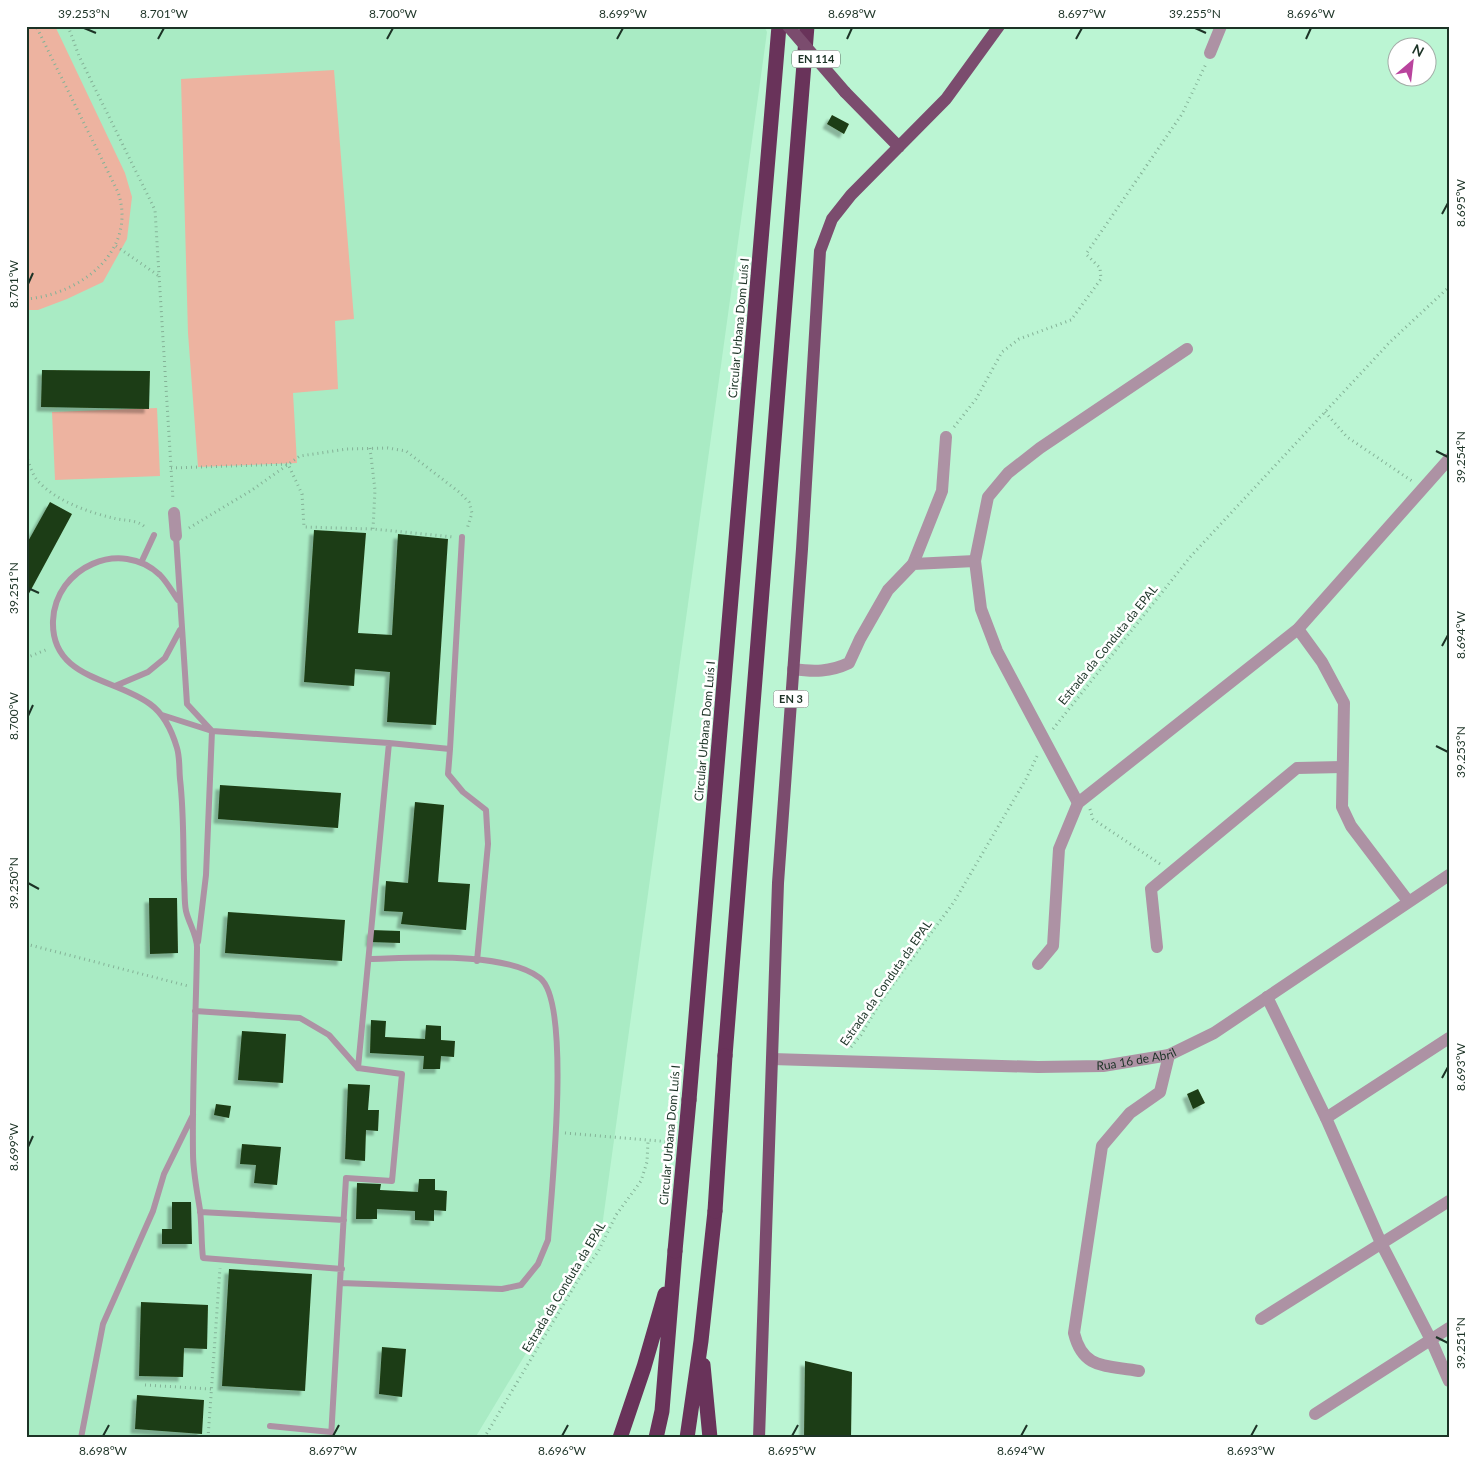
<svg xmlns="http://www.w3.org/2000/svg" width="1475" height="1464" font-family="Lato,sans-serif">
	<defs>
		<filter id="shadow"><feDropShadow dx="-4.5" dy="4.5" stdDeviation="1" flood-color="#0004"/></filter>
	</defs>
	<rect width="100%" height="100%" fill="#bbf5d3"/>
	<path fill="#a9ebc4" d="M 26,26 L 764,26 L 767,32 L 602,1227 L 475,1438 L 26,1438 Z"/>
	<path fill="#edb3a0" d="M 26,26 L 55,26 L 125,173 L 132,197 L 127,239 L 103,282 L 67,299 L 38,310 L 26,310 Z
		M 334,70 L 354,319 L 335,321 L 338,389 L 293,393 L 297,463 L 198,467 L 188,333 L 181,79 Z
		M 157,408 L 160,476 L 55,480 L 52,412 Z"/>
	<path fill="#1e3c14" filter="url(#shadow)" d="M 832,115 L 849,124 L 844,134 L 827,124 Z
		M 42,370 L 150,371 L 149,409 L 41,407 Z
		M 50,502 L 72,514 L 26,599 L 26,545 Z
		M 314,530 L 366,533 L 358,633 L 392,635 L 398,534 L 448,539 L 436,725 L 387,722 L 390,672 L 355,669 L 354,686 L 304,682 Z
		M 220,785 L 341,793 L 338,828 L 218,819 Z
		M 415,802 L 444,805 L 438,882 L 470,884 L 466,930 L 401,924 L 403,912 L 384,911 L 386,881 L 408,883 Z
		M 149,898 L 177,898 L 178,953 L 150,954 Z
		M 228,912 L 345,920 L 342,961 L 225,953 Z
		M 371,930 L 400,931 L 400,943 L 370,942 Z
		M 371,1020 L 386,1021 L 385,1037 L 425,1039 L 426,1025 L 441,1026 L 441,1040 L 455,1041 L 454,1057 L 441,1056 L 440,1069 L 423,1069 L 424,1056 L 370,1053 Z
		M 242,1031 L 286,1034 L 283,1083 L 238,1080 Z
		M 348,1084 L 370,1085 L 368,1110 L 379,1110 L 378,1131 L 366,1130 L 365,1161 L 345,1159 Z
		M 1198,1089 L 1205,1103 L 1193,1109 L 1187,1094 Z
		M 216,1104 L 231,1106 L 229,1118 L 214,1115 Z
		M 242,1144 L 281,1147 L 277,1185 L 254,1183 L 256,1165 L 240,1164 Z
		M 419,1179 L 435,1179 L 435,1190 L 447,1191 L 446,1211 L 434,1210 L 434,1221 L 415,1220 L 415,1211 L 377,1209 L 377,1219 L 356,1219 L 357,1183 L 381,1184 L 380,1190 L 418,1192 Z
		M 172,1202 L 191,1202 L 192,1244 L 162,1244 L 162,1229 L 172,1229 Z
		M 229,1269 L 312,1274 L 305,1391 L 222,1386 Z
		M 141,1302 L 208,1305 L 207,1349 L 184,1348 L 183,1377 L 139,1376 Z
		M 382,1347 L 406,1349 L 402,1397 L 379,1394 Z
		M 805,1361 L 852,1372 L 851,1438 L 804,1438 Z
		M 137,1395 L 204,1400 L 202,1434 L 135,1429 Z"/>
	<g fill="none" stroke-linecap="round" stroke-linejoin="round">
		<path stroke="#84b297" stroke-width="3" stroke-dasharray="1 4" stroke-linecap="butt" d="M 68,26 L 79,56 L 155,210 L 173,500
			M 116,246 L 159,276
			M 26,299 C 80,295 138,251 118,192 L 36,26
			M 1325,412 L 1347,437 L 1412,481
			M 954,427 L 976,399 L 1002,352 L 1019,339 L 1071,320 L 1101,279 L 1100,268 L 1086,254 L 1182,114 L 1206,64
			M 370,448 L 375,490 L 373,529
			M 26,455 C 29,463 32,474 37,480 C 55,501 90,513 117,519 C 129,521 138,520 146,528
			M 171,468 L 288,464 L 302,494 L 304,527 L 373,529 L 453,537
			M 189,528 L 252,490 L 300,456 L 347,449 L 388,448 L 406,451 L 459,492 L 469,502 L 472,513 L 467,529
			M 26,658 L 48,649
			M 1053,729 L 1191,556 L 1390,342 L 1449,287
			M 1090,809 L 1093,819 L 1160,864
			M 26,944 L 188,986
			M 851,1047 L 861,1035 L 881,1001 L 954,902 L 1026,779 L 1038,754
			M 565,1133 L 671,1142
			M 145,1385 L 211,1389
			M 136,1438 L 137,1438
			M 208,1438 L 220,1268
			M 484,1438 L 581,1275 L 598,1252 L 616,1215 L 641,1181 L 647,1162 L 648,1141"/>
		<path stroke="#ad92a4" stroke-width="6" d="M 176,536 L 187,704 L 212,731 L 389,743
			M 141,563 L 154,535
			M 178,600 C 173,593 167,582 160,575 C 121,538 55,567 53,621 C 51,679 115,678 150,704 C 164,714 172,731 177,748 C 180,758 179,769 180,779 C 184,813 183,846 184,880 C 185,890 184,902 186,911 C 189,924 198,937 197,949 C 196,1017 192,1085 193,1153 C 193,1172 197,1191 200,1210 C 202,1226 201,1242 203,1258 L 342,1269
			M 115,686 L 148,672 L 165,658 L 180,630
			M 162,715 L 212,731 L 206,875 L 198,942
			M 450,749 L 448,774 L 463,792 L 486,810 L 488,844 L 477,961
			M 195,1011 L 300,1018 L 329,1035 L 358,1068
			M 200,1212 L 344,1220
			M 341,1283 L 502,1289 L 521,1285 L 538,1264 L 548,1240 C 551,1196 572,1003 540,978 C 505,951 413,958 369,959
			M 270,1426 L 331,1432
			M 81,1438 L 103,1324 L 153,1211 L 164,1174 L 193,1115
			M 331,1438 L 346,1178 L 392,1181 L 402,1074 L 358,1068 L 389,743 L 450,749 L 462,537"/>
		<g stroke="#ad92a4" stroke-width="12">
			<path d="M 1210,53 L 1221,26"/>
			<path d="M 174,513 L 176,536"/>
			<path d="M 913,564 L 942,491 L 946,437"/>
			<path d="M 1298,629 L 1322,662 L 1344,703 L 1342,807 L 1351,826 L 1408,901"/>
			<path d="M 793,669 C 814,672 830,672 849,663 L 860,639 L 888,590 L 913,564 L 975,561"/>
			<path d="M 1078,803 L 997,651 L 981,609 L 975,561 L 988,497 L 1008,473 L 1040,448 L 1187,349"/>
			<path d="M 1157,947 L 1151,889 L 1297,768 L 1342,767"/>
			<path d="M 1038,964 L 1053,946 L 1059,849 L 1078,803 L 1298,629 L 1449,459"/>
			<path d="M 1267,997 L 1326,1118 L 1381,1243 L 1431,1340 L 1449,1381"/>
			<path id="s1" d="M 772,1059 L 1038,1067 L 1103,1066 L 1169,1055 L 1214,1033 L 1449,875"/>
			<path d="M 1326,1118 L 1449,1038"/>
			<path d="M 1261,1319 L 1449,1201"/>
			<path d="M 1139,1371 C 1106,1365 1083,1370 1074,1333 L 1102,1146 L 1130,1113 L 1160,1092 L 1169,1055"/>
			<path d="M 1315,1414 L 1449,1328"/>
		</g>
		<path stroke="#7b4c6e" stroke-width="12" d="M 845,92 L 899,147
			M 759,1438 L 778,883 L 802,549 L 820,251 L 832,219 L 851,195 L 946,99 L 999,26"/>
		<path stroke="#69335a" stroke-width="15" d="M 725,1056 L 807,26
			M 689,1100 L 779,26
			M 703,1365 L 710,1438
			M 620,1438 L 644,1367 L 665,1294
			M 656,1438 L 662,1411 L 675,1251
			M 687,1438 L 701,1341 L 715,1211"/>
		<path stroke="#7b4c6e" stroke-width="12" d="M 788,26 L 845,92"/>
		<path stroke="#69335a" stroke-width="15" d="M 715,1211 L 725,1056
			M 675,1251 L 689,1100"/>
	</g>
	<path fill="none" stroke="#1c3326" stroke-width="2" d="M 84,28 L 96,33M 1195,28 L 1206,33M 158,39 L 164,28M 387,39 L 393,28M 617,39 L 623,28M 847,39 L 852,28M 1076,39 L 1082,28M 1306,39 L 1311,28M 1442,214 L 1448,203M 28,284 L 33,273M 1436,451 L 1448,457M 28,588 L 39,593M 1442,646 L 1448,635M 28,716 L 33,705M 1436,746 L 1448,752M 28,883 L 39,889M 1442,1078 L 1448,1067M 28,1147 L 33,1136M 1436,1337 L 1448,1343M 103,1436 L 109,1425M 333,1436 L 339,1425M 562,1436 L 568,1425M 792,1436 L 798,1425M 1021,1436 L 1027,1425M 1251,1436 L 1257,1425"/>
	<g text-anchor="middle" stroke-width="5" stroke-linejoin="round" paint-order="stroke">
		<g fill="#fff" stroke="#607067" stroke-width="1">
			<rect x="792" y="50.5" width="48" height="17" rx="4"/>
			<rect x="773.5" y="690.5" width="35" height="17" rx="4"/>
		</g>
		<g font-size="11" font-weight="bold" fill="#1c3326">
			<text x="816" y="63">EN 114</text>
			<text x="791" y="703">EN 3</text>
		</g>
		<g font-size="12" fill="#1c3326" stroke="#fff">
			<text transform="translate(739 328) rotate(-85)" y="4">Circular Urbana Dom Luís I</text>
			<text transform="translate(1108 645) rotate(-51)" y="4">Estrada da Conduta da EPAL</text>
			<text transform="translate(705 731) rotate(-85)" y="4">Circular Urbana Dom Luís I</text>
			<text transform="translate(886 983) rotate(-55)" y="4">Estrada da Conduta da EPAL</text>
			<text dy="4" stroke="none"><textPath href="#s1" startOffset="365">Rua 16 de Abril</textPath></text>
			<text transform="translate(670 1135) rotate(-85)" y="4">Circular Urbana Dom Luís I</text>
			<text transform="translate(564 1287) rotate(-59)" y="4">Estrada da Conduta da EPAL</text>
		</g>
	</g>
	<rect width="1475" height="1464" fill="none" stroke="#ffffff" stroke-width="55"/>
	<g transform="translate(1412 62) rotate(28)"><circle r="24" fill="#ffffff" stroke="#a4ada8"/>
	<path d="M0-4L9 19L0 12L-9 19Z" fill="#b9449d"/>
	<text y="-8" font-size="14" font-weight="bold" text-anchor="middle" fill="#1c3326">N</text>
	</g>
	<rect x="28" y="28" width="1420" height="1408" fill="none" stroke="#1c3326" stroke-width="2"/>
	<g font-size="12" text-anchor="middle" fill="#1c3326">
		<text x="84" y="18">39.253°N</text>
		<text x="164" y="18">8.701°W</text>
		<text x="393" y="18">8.700°W</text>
		<text x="623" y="18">8.699°W</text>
		<text x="852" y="18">8.698°W</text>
		<text x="1082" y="18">8.697°W</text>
		<text x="1195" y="18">39.255°N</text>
		<text x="1311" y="18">8.696°W</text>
		<text transform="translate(1461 203) rotate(-90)" y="4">8.695°W</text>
		<text transform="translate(14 284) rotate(-90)" y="4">8.701°W</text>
		<text transform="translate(1461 457) rotate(-90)" y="4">39.254°N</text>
		<text transform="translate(14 588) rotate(-90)" y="4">39.251°N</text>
		<text transform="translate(1461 635) rotate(-90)" y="4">8.694°W</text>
		<text transform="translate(14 716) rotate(-90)" y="4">8.700°W</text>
		<text transform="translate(1461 752) rotate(-90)" y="4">39.253°N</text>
		<text transform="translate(14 883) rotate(-90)" y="4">39.250°N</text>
		<text transform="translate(1461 1067) rotate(-90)" y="4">8.693°W</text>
		<text transform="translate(14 1147) rotate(-90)" y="4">8.699°W</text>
		<text transform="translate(1461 1343) rotate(-90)" y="4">39.251°N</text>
		<text x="103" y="1455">8.698°W</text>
		<text x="333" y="1455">8.697°W</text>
		<text x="562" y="1455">8.696°W</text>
		<text x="792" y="1455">8.695°W</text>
		<text x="1021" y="1455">8.694°W</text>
		<text x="1251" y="1455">8.693°W</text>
	</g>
</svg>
